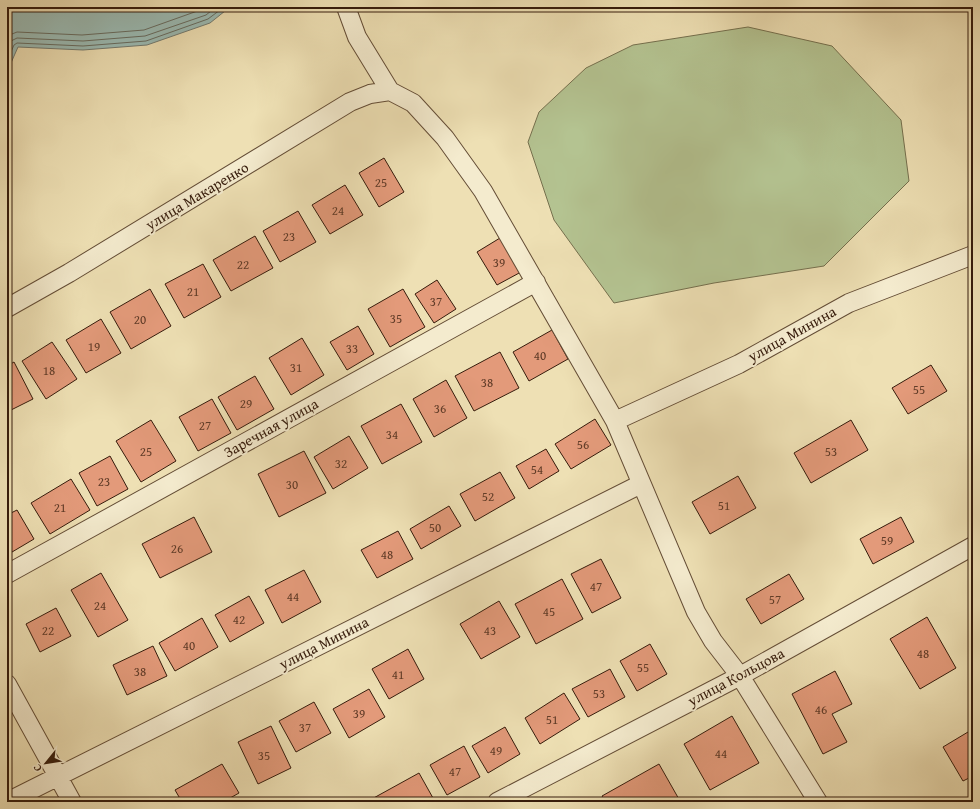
<svg xmlns="http://www.w3.org/2000/svg" width="980" height="809" font-family="'Gentium Book Plus',serif">
	<rect width="100%" height="100%" fill="#eee0b4"/>
	<filter id="stains"><feTurbulence type="fractalNoise" baseFrequency=".005" numOctaves="4"/><feColorMatrix values="0 0 0 0 .2 0 0 0 0 .09 0 0 0 0 .02 0 0 0 .5 -.17"/></filter>
	<radialGradient id="worn" r=".72"><stop offset=".6" stop-color="#630" stop-opacity="0"/><stop offset="1" stop-color="#630" stop-opacity=".3"/></radialGradient>
	<path fill="#b4c391" stroke="#75704e" d="M 748,27 L 832,46 L 901,120 L 909,181 L 824,266 L 714,283 L 614,303 L 554,220 L 528,142 L 539,112 L 586,68 L 633,45 Z"/>
	<path fill="#9bbbb4" stroke="#737b71" d="M 7,7 L 230,7 L 210,23 L 147,45 L 83,50 L 18,47 L 7,72 Z"/>
	<g fill="none" stroke-linecap="round" stroke-linejoin="round">
		<path stroke="#686c60" stroke-width="1" d="M 7,36 L 17,32 L 82,35 L 144,30 L 203,9 L 206,7
			M 7,49 L 11,41 L 17,38 L 83,41 L 145,36 L 206,15 L 216,7
			M 7,61 L 14,45 L 17,43 L 83,46 L 146,41 L 208,19 L 224,7"/>
	</g>
	<path fill="#e39a7a" stroke="#361c0c" d="M 384,158 L 404,192 L 379,207 L 359,173 Z
		M 345,185 L 363,215 L 330,234 L 312,205 Z
		M 298,211 L 316,242 L 280,262 L 263,231 Z
		M 255,236 L 273,268 L 231,291 L 213,260 Z
		M 500,238 L 521,272 L 497,285 L 477,252 Z
		M 203,264 L 221,297 L 184,318 L 165,284 Z
		M 437,280 L 456,309 L 434,323 L 415,294 Z
		M 150,289 L 171,326 L 131,349 L 110,312 Z
		M 403,289 L 425,327 L 390,347 L 368,309 Z
		M 101,319 L 121,353 L 86,373 L 66,340 Z
		M 358,326 L 374,354 L 347,370 L 330,342 Z
		M 552,330 L 568,359 L 529,381 L 513,352 Z
		M 302,338 L 324,375 L 291,395 L 269,358 Z
		M 52,342 L 77,379 L 46,399 L 22,361 Z
		M 500,352 L 519,388 L 474,411 L 455,376 Z
		M 14,362 L 33,399 L 7,412 L 7,366 Z
		M 931,365 L 947,391 L 908,414 L 892,388 Z
		M 255,376 L 274,409 L 237,430 L 218,397 Z
		M 446,380 L 467,418 L 434,437 L 413,399 Z
		M 212,399 L 231,433 L 198,451 L 179,417 Z
		M 401,404 L 422,442 L 382,464 L 361,426 Z
		M 595,419 L 611,445 L 571,469 L 555,444 Z
		M 151,420 L 176,461 L 141,482 L 116,441 Z
		M 851,420 L 868,450 L 811,483 L 794,453 Z
		M 349,436 L 368,468 L 333,489 L 314,457 Z
		M 546,449 L 559,471 L 529,489 L 516,466 Z
		M 304,451 L 326,493 L 279,517 L 258,474 Z
		M 110,456 L 128,489 L 97,506 L 79,473 Z
		M 500,472 L 515,498 L 475,521 L 460,494 Z
		M 738,476 L 756,508 L 710,534 L 692,502 Z
		M 71,479 L 90,510 L 50,534 L 31,503 Z
		M 449,506 L 461,526 L 421,549 L 410,529 Z
		M 17,510 L 34,539 L 7,555 L 7,515 Z
		M 194,517 L 212,552 L 160,578 L 142,544 Z
		M 901,517 L 914,542 L 873,564 L 860,539 Z
		M 398,531 L 413,559 L 377,578 L 361,550 Z
		M 601,559 L 621,598 L 592,613 L 571,574 Z
		M 304,570 L 321,602 L 282,623 L 265,590 Z
		M 101,573 L 128,620 L 98,637 L 71,590 Z
		M 789,574 L 804,599 L 761,624 L 746,599 Z
		M 562,579 L 583,619 L 536,644 L 515,604 Z
		M 249,596 L 264,623 L 230,642 L 215,615 Z
		M 499,601 L 520,637 L 481,659 L 460,624 Z
		M 56,608 L 71,636 L 40,652 L 26,624 Z
		M 927,617 L 956,668 L 920,689 L 890,639 Z
		M 202,618 L 218,647 L 175,671 L 159,643 Z
		M 650,644 L 667,674 L 637,691 L 620,661 Z
		M 153,646 L 167,676 L 127,695 L 113,665 Z
		M 408,649 L 424,679 L 389,699 L 372,669 Z
		M 610,669 L 625,697 L 588,717 L 572,689 Z
		M 835,671 L 852,704 L 832,714 L 847,742 L 823,754 L 792,694 Z
		M 369,689 L 385,717 L 349,738 L 333,709 Z
		M 564,693 L 580,719 L 540,744 L 525,718 Z
		M 314,702 L 331,733 L 296,752 L 279,721 Z
		M 732,716 L 759,763 L 710,790 L 684,744 Z
		M 271,726 L 291,768 L 258,784 L 238,742 Z
		M 505,727 L 520,754 L 488,773 L 472,746 Z
		M 973,729 L 973,776 L 963,781 L 943,747 Z
		M 464,746 L 480,777 L 447,795 L 430,765 Z
		M 222,764 L 239,793 L 223,802 L 182,802 L 175,790 Z
		M 659,764 L 680,801 L 678,802 L 606,802 L 602,796 Z
		M 419,773 L 433,798 L 424,802 L 372,802 L 370,800 Z"/>
	<g fill="none" stroke-linecap="round" stroke-linejoin="round">
		<g stroke="#644d36" stroke-width="20">
			<path id="minor" d="M 346,7 L 357,37 L 390,91 L 413,103 L 445,138 L 483,191 L 615,421 L 696,612 L 713,641 L 740,676 L 818,802
				M 7,308 L 69,273 L 350,102 L 370,94 L 390,91
				M 615,421 L 739,364 L 849,303 L 973,255
				M 7,574 L 536,282
				M 7,684 L 72,802
				M 7,802 L 641,484
				M 497,802 L 740,676 L 973,546"/>
		</g>
		<use href="#minor" stroke="#f4ebce" stroke-width="18"/>
	</g>
	<g text-anchor="middle" stroke-width="4" stroke-linejoin="round" paint-order="stroke">
		<g font-size="13" fill="#613c28">
			<text x="381" y="187">25</text>
			<text x="338" y="215">24</text>
			<text x="289" y="241">23</text>
			<text x="499" y="267">39</text>
			<text x="243" y="269">22</text>
			<text x="193" y="296">21</text>
			<text x="436" y="306">37</text>
			<text x="396" y="323">35</text>
			<text x="140" y="324">20</text>
			<text x="94" y="351">19</text>
			<text x="352" y="353">33</text>
			<text x="540" y="360">40</text>
			<text x="296" y="372">31</text>
			<text x="49" y="375">18</text>
			<text x="487" y="387">38</text>
			<text x="919" y="394">55</text>
			<text x="246" y="408">29</text>
			<text x="440" y="413">36</text>
			<text x="205" y="430">27</text>
			<text x="392" y="439">34</text>
			<text x="583" y="449">56</text>
			<text x="146" y="456">25</text>
			<text x="831" y="456">53</text>
			<text x="341" y="468">32</text>
			<text x="537" y="474">54</text>
			<text x="104" y="486">23</text>
			<text x="292" y="489">30</text>
			<text x="488" y="501">52</text>
			<text x="724" y="510">51</text>
			<text x="60" y="512">21</text>
			<text x="435" y="532">50</text>
			<text x="887" y="545">59</text>
			<text x="177" y="553">26</text>
			<text x="387" y="559">48</text>
			<text x="596" y="591">47</text>
			<text x="293" y="601">44</text>
			<text x="775" y="604">57</text>
			<text x="100" y="610">24</text>
			<text x="549" y="616">45</text>
			<text x="239" y="624">42</text>
			<text x="48" y="635">22</text>
			<text x="490" y="635">43</text>
			<text x="189" y="650">40</text>
			<text x="923" y="658">48</text>
			<text x="643" y="672">55</text>
			<text x="140" y="676">38</text>
			<text x="398" y="679">41</text>
			<text x="599" y="698">53</text>
			<text x="821" y="714">46</text>
			<text x="359" y="718">39</text>
			<text x="552" y="724">51</text>
			<text x="305" y="732">37</text>
			<text x="496" y="755">49</text>
			<text x="721" y="758">44</text>
			<text x="264" y="760">35</text>
			<text x="455" y="776">47</text>
		</g>
		<g font-size="15" fill="#361c0c" stroke="#f4ebce">
			<text transform="translate(197 196) rotate(-31)" y="5">улица Макаренко</text>
			<text transform="translate(792 334) rotate(-29)" y="5">улица Минина</text>
			<text transform="translate(271 428) rotate(-29)" y="5">Заречная улица</text>
			<text transform="translate(324 643) rotate(-27)" y="5">улица Минина</text>
			<text transform="translate(736 677) rotate(-28)" y="5">улица Кольцова</text>
		</g>
	</g>
	<rect width="980" height="809" fill="none" stroke="#eee0b4" stroke-width="24"/>
	<rect x="8" y="8" width="964" height="793" fill="none" stroke="#361c0c" stroke-width="2"/>
	<rect x="12" y="12" width="956" height="785" fill="none" stroke="#361c0c"/>
	<g transform="translate(46 763) rotate(240)" stroke="#f4ebce" stroke-width="3" paint-order="stroke">
	<path d="M0-3L7 15L0 10L-7 15Z" fill="#361c0c"/>
	<text y="-6" font-size="11" font-weight="bold" text-anchor="middle" fill="#361c0c">С</text>
	</g>
	<rect width="100%" height="100%" filter="url(#stains)"/>
	<rect width="100%" height="100%" fill="url(#worn)"/>
</svg>
